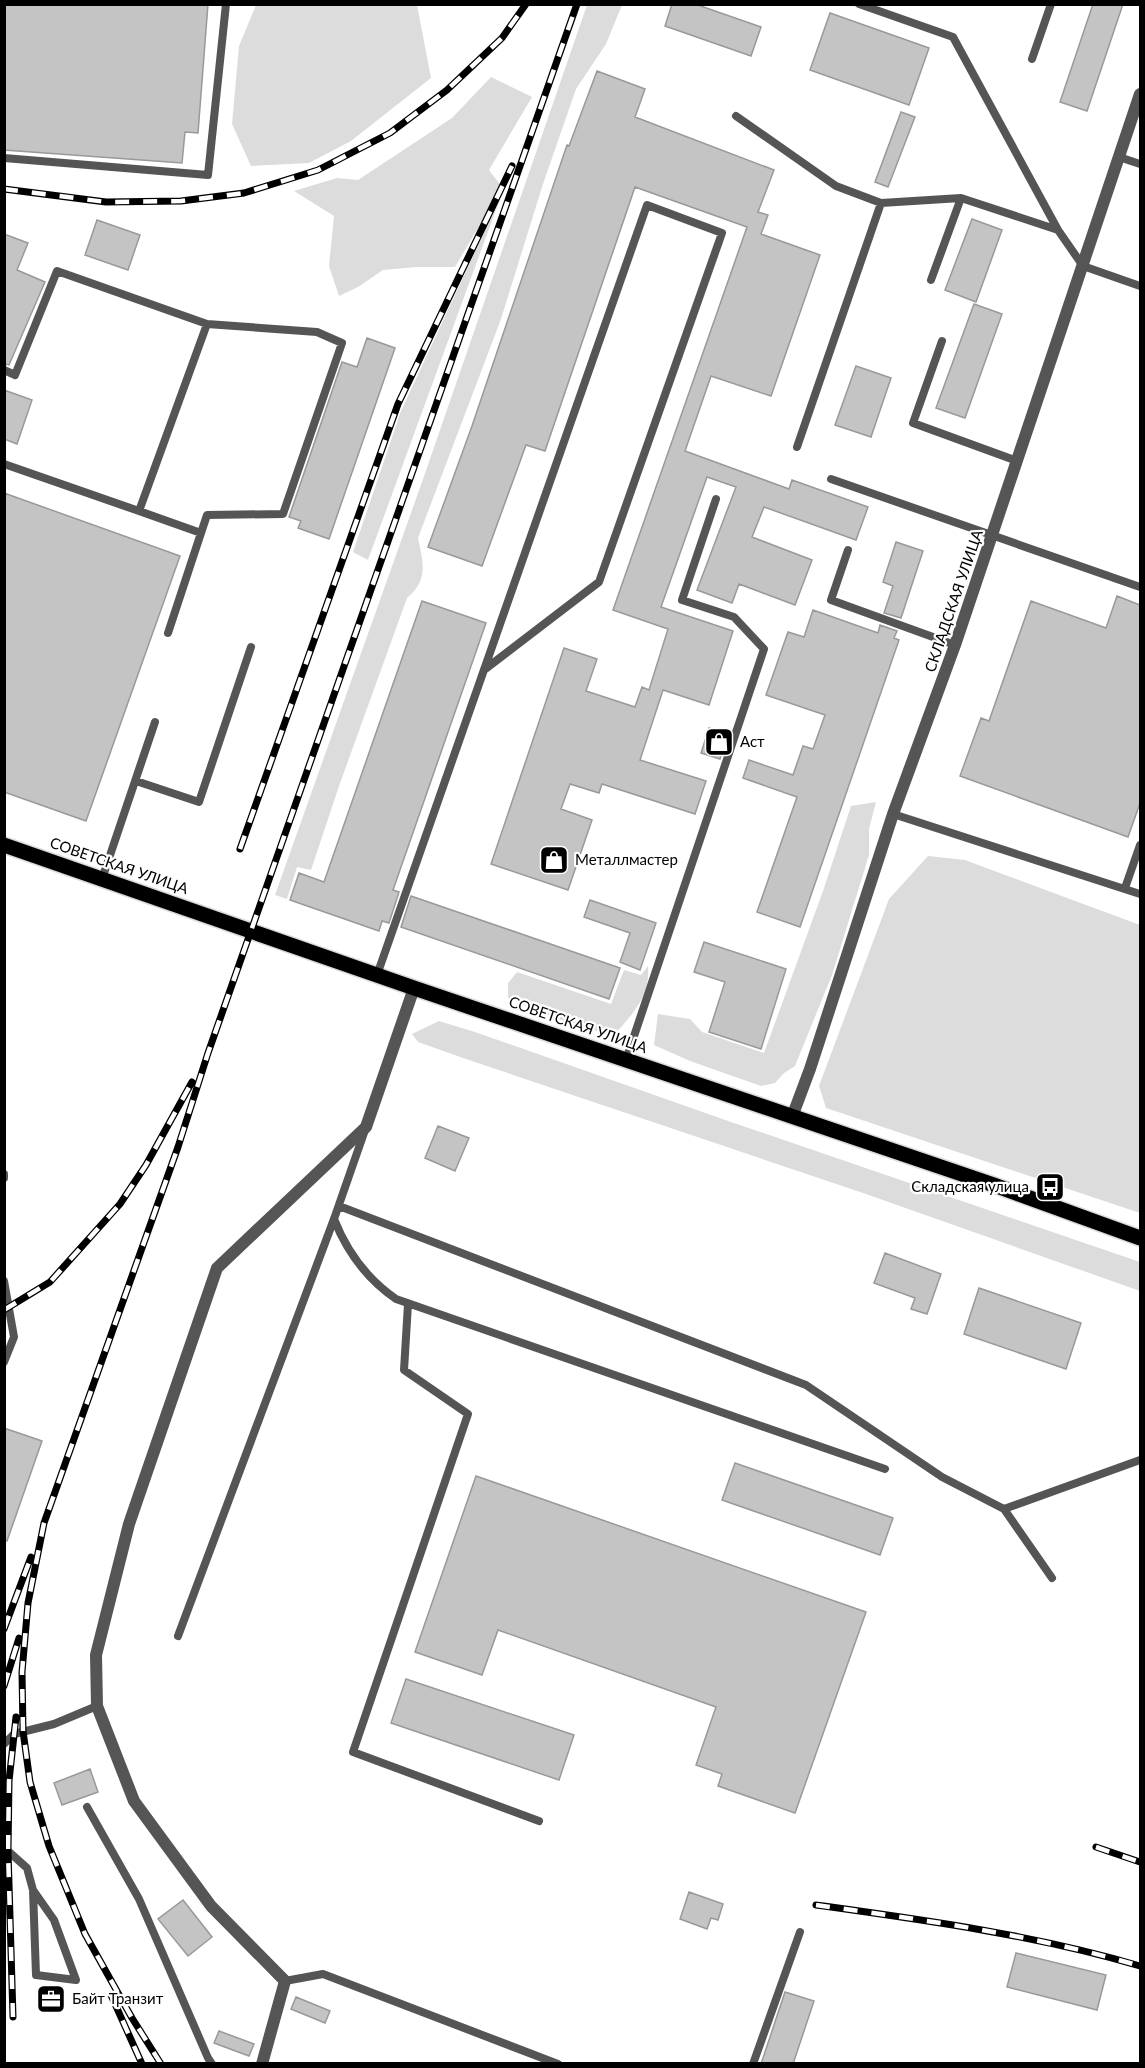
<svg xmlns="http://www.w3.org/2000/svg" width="1145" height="2068" font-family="Lato,sans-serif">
	<rect width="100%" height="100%" fill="#fff"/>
	<path fill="#dcdcdc" d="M 256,5 L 417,5 L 431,78 L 351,141 L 309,163 L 251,166 L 232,124 L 239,46 Z
		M 587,5 L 622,5 L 606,44 L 576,89 L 543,184 L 501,319 L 418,538 C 423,562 429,580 407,598 L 339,786 L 311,870 L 297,867 L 287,899 L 275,895 L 422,482 Z
		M 491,77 L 532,97 L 489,170 L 502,187 L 455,267 L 417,267 L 383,270 L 358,287 L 339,296 L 329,266 L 334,216 L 294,191 L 337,178 L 358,180 L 452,118 Z
		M 501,196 L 368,560 L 353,552 L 401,411 Z
		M 876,802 L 869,829 L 869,855 L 832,975 L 795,1066 L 784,1073 L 775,1083 L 761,1086 L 690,1061 L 654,1045 L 658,1014 L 690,1019 L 702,1032 L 764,1053 L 823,891 L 851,806 Z
		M 928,856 L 965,860 L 1140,925 L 1140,1213 L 826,1108 L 819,1086 L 889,899 Z
		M 648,966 C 651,996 631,1016 613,1036 L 552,1017 L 508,998 L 508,983 L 517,972 L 611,1004 L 624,970 L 641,975 Z
		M 439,1021 L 475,1032 L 731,1122 L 1140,1262 L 1140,1291 L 863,1193 L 466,1059 L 418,1042 L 412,1034 Z"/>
	<path fill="#c4c4c4" stroke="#999" stroke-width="1.5" d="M 4,4 L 208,4 L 198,133 L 185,132 L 182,163 L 4,150 Z
		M 672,4 L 695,4 L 761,27 L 751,56 L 665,26 Z
		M 1093,4 L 1123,4 L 1087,111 L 1060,102 Z
		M 830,13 L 929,48 L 909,105 L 810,70 Z
		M 597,71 L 645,89 L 635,117 L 774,170 L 758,212 L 768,215 L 761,234 L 820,255 L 771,396 L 711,376 L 685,451 L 789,489 L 792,480 L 868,507 L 856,540 L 764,507 L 752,537 L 812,560 L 795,605 L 739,584 L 732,603 L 697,590 L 736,487 L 707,477 L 661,607 L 733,631 L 709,705 L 663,690 L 640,760 L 706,781 L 695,814 L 602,784 L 599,793 L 570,784 L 561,809 L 592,820 L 568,890 L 491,864 L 564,648 L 597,659 L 586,691 L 635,707 L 642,687 L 649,690 L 668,629 L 613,610 L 747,227 L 635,187 L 545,451 L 526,445 L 482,566 L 428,547 L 472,426 L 567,145 L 569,146 Z
		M 901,112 L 915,117 L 888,187 L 875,182 Z
		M 972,219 L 1002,230 L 976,302 L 945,290 Z
		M 97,220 L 140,235 L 128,270 L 85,255 Z
		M 4,234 L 28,243 L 17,270 L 45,282 L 9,365 L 4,364 Z
		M 974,304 L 1002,314 L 965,418 L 936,408 Z
		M 367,338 L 395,348 L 329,539 L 298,528 L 301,521 L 289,517 L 342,362 L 357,367 Z
		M 856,366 L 891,378 L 871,437 L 835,425 Z
		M 4,390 L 32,400 L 17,444 L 4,439 Z
		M 4,493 L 180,556 L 86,821 L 4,792 Z
		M 896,542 L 923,551 L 901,618 L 884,613 L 893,586 L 883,582 Z
		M 1117,596 L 1140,605 L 1140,803 L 1128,837 L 960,776 L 981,718 L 989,721 L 1031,601 L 1106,628 Z
		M 422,601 L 486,623 L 393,890 L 399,892 L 389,923 L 382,921 L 379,931 L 290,900 L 299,873 L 324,882 Z
		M 813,610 L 878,633 L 880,625 L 897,631 L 894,638 L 899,640 L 800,927 L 757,912 L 797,797 L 743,778 L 749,760 L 793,775 L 803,746 L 813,749 L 825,715 L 766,695 L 788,632 L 804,637 Z
		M 709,728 L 728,735 L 720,759 L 701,753 Z
		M 411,896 L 620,968 L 609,999 L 401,927 Z
		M 590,900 L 656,923 L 640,970 L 620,962 L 630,933 L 584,917 Z
		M 704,942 L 786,969 L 761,1049 L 709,1032 L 725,982 L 694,972 Z
		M 438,1126 L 469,1138 L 455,1171 L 425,1158 Z
		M 885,1253 L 941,1274 L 927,1314 L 911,1309 L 915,1298 L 874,1283 Z
		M 979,1288 L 1081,1323 L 1066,1369 L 964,1334 Z
		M 4,1428 L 42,1441 L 7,1541 L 4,1541 Z
		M 735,1463 L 893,1518 L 880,1555 L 722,1500 Z
		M 476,1476 L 866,1612 L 795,1813 L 718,1786 L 722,1774 L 696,1765 L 716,1707 L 498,1630 L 482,1675 L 415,1652 Z
		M 406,1679 L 574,1735 L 559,1780 L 391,1723 Z
		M 90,1769 L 98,1792 L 62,1805 L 54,1783 Z
		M 689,1892 L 723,1904 L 718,1920 L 711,1918 L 707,1929 L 680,1919 Z
		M 183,1900 L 212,1937 L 188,1956 L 158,1919 Z
		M 1016,1953 L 1106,1975 L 1097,2010 L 1007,1987 Z
		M 42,1990 L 60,1991 L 59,2010 L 41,2009 Z
		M 785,1992 L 814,2001 L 793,2064 L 761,2064 Z
		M 296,1997 L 330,2011 L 325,2023 L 291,2009 Z
		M 219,2031 L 254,2044 L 249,2056 L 214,2043 Z"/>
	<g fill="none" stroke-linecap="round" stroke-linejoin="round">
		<g stroke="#dbdbdb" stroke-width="18">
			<path id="primary" d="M 4,845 L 414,988 L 994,1185 L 1140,1238"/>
		</g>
		<path stroke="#555" stroke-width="8" d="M 859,4 L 953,37 L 1058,230
			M 1032,59 L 1051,4
			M 736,116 L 836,186 L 881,203
			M 1119,157 L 1140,164
			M 4,158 L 208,175 L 226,4
			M 931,280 L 961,198
			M 942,341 L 913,423 L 1017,461
			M 4,370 L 15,375 L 57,271 L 207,324 L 317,332 L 342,343 L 283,514 L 207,515 L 201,533
			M 797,447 L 881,203 L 961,198 L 1058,230 L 1083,266 L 1140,286
			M 4,464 L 139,511 L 207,324
			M 831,479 L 1140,587
			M 139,511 L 201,533 L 168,633
			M 848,550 L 831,600 L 955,645
			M 136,781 L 199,802 L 251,647
			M 893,814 L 1140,894
			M 102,879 L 155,722
			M 1125,888 L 1140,845
			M 377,975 L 647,205 L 722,233 L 599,582 L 484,670
			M 626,1060 L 764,649 L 734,617 L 682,600 L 716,499
			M 4,1174 L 4,1178
			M 339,1206 L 806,1385 L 942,1477 L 1004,1509 L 1052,1578
			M 334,1219 C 347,1252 367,1279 396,1299 L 885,1469
			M 4,1281 L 14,1337 L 4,1362
			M 408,1304 L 404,1370 L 468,1414 L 353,1752 L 539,1821
			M 1004,1509 L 1140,1460
			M 178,1636 L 334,1219 L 365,1130
			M 4,1744 L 14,1734 L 54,1724 L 97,1706
			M 87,1807 L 139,1899 L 208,2058 L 212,2064
			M 4,1850 L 8,1851 L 27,1868 L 33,1890 L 36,1975 L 76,1980 L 54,1920 L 33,1890
			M 285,1981 L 323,1974 L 558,2064
			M 753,2064 L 800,1932"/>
		<path stroke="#555" stroke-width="12" d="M 792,1117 L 810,1069 L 893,814 L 955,645 L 1140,94
			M 262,2064 L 285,1981 L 211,1906 L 134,1801 L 97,1706 L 96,1655 L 129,1524 L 217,1268 L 366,1127 L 414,988"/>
		<use href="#primary" stroke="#000" stroke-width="15"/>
		<g stroke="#000" stroke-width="7">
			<path id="rail" d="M 4,189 L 106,202 L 181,201 L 244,193 L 318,170 L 390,133 L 447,90 L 502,38 L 526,4
				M 240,849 L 398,404 L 512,166
				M 4,1310 L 50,1282 L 120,1204 L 146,1165 L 192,1082
				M 4,1629 L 31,1557
				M 4,1686 L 19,1638
				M 1096,1847 L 1140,1862
				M 816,1905 C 924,1920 1035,1935 1140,1966
				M 111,1995 L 142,2064
				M 13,2017 L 8,1851 L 9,1781 L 16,1717
				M 161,2064 L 132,2018 L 85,1934 L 49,1846 L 30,1782 L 23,1731 L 22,1672 L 28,1603 L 44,1523 L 178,1147 L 208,1053 L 577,4"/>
		</g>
		<use href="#rail" stroke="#fff" stroke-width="4.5" stroke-dasharray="14" stroke-linecap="butt"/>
	</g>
	<defs>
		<g id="shop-square" transform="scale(1.5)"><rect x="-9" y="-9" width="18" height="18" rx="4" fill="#000" stroke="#fff"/><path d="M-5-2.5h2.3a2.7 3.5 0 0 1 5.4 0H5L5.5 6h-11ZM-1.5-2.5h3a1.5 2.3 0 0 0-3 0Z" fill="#fff"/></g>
		<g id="bus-square" transform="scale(1.5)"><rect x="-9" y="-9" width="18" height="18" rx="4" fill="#000" stroke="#fff"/><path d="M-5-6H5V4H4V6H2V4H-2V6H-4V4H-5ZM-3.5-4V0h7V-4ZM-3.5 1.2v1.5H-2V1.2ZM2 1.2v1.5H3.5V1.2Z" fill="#fff"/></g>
		<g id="office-square" transform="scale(1.5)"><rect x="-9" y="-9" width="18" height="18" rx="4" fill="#000" stroke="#fff"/><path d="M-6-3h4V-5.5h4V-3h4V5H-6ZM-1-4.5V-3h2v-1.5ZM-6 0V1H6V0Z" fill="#fff"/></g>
	</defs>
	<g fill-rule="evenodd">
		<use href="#shop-square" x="719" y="742"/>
		<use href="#shop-square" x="554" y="860"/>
		<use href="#bus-square" x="1050" y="1187"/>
		<use href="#office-square" x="51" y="1999"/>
	</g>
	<g text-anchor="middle" stroke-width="4.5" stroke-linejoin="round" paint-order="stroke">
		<g font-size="15" fill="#000" stroke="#fff">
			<text transform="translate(954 601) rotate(-71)" y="5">СКЛАДСКАЯ УЛИЦА</text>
			<text transform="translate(119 866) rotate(19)" y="5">СОВЕТСКАЯ УЛИЦА</text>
			<text transform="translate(578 1025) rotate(19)" y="5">СОВЕТСКАЯ УЛИЦА</text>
		</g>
		<g font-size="15" fill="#000" stroke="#fff" text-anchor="start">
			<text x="740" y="747">Аст</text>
			<text x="575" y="865">Металлмастер</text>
			<text x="1029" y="1192" text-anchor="end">Складская улица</text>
			<text x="72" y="2004">Байт Транзит</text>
		</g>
	</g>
	<rect width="1145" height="2068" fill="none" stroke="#000000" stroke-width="12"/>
</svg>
